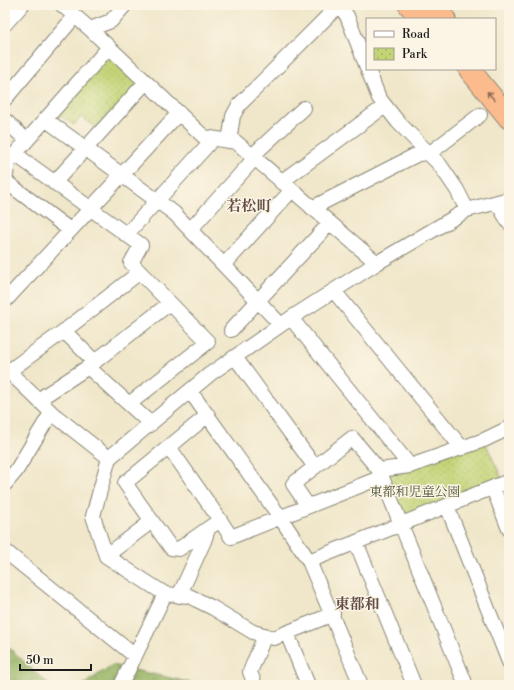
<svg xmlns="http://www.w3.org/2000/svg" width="514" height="690" font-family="'Libre Bodoni','Noto Serif JP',serif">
	<defs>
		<pattern id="forest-crowns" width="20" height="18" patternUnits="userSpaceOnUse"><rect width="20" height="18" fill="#9ab668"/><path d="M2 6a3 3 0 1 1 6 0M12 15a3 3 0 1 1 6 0" fill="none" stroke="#7d9355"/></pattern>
		<pattern id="park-dots" width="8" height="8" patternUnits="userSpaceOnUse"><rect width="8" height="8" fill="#c3d477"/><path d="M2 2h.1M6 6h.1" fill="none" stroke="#a7b566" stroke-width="1.8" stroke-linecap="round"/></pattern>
	</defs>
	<rect width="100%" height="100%" fill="#fcf5e5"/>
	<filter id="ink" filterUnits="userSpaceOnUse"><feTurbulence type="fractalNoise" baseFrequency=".025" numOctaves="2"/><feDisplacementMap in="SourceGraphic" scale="8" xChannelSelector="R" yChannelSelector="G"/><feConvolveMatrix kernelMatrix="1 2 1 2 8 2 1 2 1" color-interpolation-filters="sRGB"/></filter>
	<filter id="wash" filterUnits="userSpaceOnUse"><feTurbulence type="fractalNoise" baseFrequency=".012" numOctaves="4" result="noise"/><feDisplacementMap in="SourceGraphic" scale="16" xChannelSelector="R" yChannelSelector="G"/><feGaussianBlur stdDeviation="0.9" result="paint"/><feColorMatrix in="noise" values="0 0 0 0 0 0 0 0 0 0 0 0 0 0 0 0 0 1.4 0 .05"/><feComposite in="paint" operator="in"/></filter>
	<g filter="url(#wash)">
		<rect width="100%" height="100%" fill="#f0e7ca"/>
		<path fill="url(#forest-crowns)" stroke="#5b6942" d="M 5,644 L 49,685 L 5,685 Z
			M 112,665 L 201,685 L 83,685 Z"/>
		<path fill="url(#park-dots)" stroke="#70784a" d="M 109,50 L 143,82 L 99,129 L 81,117 L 74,125 L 61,116 L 57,121 L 48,119 Z
			M 484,440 L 504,483 L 401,524 L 382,477 Z"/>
	</g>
	<g filter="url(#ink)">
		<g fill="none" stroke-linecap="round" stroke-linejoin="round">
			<g stroke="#868273" stroke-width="16">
				<path id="minor" d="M 62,5 L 90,29 L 204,137 L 236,142 L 377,263
					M 5,24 L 22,5
					M 90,29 L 111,21 L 125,5
					M 5,99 L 75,16
					M 45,119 L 174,213 L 281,325
					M 5,120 L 26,140
					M 229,141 L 233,116 L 239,105 L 339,5 L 347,16 L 379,98 L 398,122 L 440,165 L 457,190 L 467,210
					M 15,154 L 141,245 L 131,263 L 208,342 L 129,404
					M 252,156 L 304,108
					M 281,182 L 385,106
					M 54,183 L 146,82
					M 497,202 L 509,223
					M 312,208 L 418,154 L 430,153 L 480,115
					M 70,230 L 5,181 L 8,162 L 109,47
					M 190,230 L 254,159
					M 126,235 L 213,139
					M 224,265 L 291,191
					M 334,291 L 462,448
					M 5,301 L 179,113
					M 291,318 L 410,466
					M 231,330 L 330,223
					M 64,331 L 95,362
					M 235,357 L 315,467
					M 88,367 L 151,424
					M 5,368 L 53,414 L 109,458
					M 9,371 L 64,331 L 140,272
					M 190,391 L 280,517 L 309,561 L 361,685
					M 38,400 L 88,367 L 170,303
					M 208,415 L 125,483 L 171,548 L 179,549 L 220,520 L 231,537 L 382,477
					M 169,447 L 220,520
					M 5,484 L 16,471 L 51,413
					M 493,488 L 509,529
					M 308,506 L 293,484 L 352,438 L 379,470
					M 447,506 L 509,662
					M 356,542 L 414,685
					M 5,551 L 135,656
					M 106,556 L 152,521
					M 309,561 L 509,481
					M 165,594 L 189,596 L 213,608 L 253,632 L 274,638 L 333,614
					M 179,596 L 204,541 L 208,529
					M 287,633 L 308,685
					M 121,685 L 165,594 L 106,556 L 93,516 L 109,458 L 210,374 L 291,318 L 377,263 L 467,210 L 509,199
					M 255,685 L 250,672 L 265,635
					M 466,685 L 379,470 L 410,466 L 484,440 L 509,428"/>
			</g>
			<g stroke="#868273" stroke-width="23">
				<path id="highway" d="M 409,5 L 422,19
					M 433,5 L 445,19
					M 469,69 L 509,118"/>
			</g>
			<use href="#minor" stroke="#fff" stroke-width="14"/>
			<use href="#highway" stroke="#fbbb8d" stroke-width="21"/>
		</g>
		<defs><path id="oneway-shaft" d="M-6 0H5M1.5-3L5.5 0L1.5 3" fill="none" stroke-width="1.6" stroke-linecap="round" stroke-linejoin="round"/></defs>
		<use stroke="#8c6c54" href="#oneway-shaft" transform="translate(491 96) rotate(-130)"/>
	</g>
	<g text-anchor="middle" stroke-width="3" stroke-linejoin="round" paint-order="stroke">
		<g font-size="13" fill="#4e5337" stroke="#fcf5e5">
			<text x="415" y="496">東都和児童公園</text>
		</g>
		<g font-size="15" font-weight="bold" fill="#644e49" stroke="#fcf5e5">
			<text x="249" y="211">若松町</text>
			<text x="357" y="609">東都和</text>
		</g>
	</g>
	<rect width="514" height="690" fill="none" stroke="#fcf5e5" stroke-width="20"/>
	<rect x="366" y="18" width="130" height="52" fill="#fcf5e5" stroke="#a29e95"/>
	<rect x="374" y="31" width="20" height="6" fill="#ffffff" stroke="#a29e95"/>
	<text x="402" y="38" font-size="12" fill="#1c1c1c">Road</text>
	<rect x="374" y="48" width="20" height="12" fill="url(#park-dots)" stroke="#a29e95"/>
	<text x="402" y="58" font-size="12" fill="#1c1c1c">Park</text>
	<path d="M20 664v6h71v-6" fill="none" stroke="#1c1c1c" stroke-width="2"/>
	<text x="26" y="664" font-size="12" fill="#1c1c1c" stroke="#fcf5e5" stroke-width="3" paint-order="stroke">50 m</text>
</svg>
